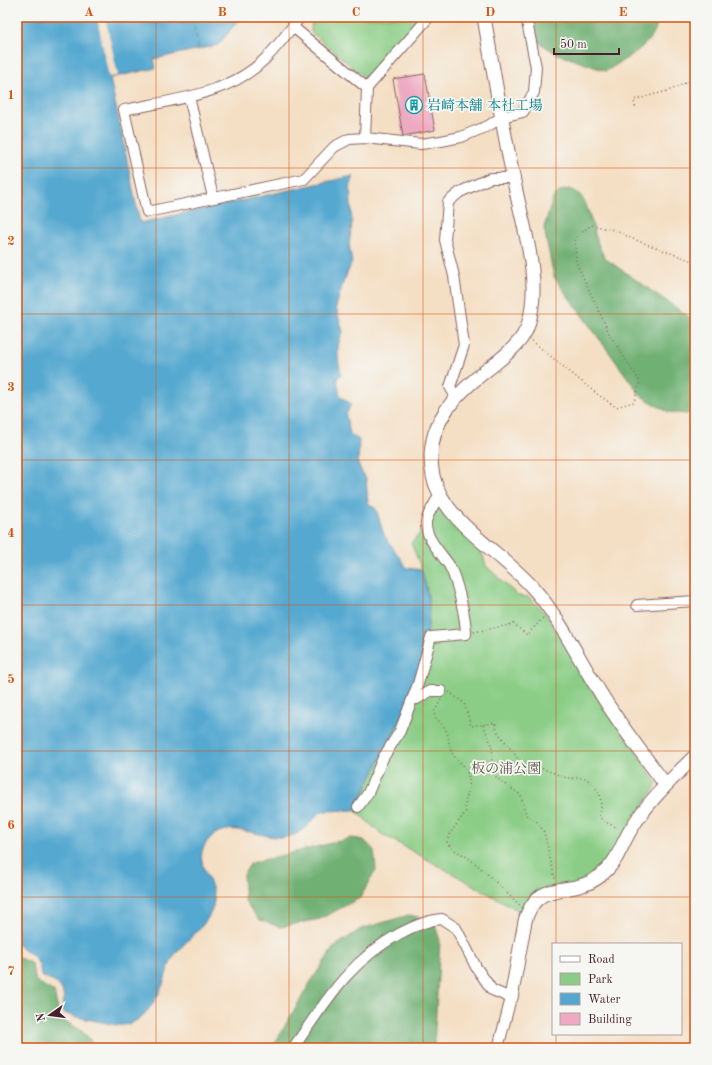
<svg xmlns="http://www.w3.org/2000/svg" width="712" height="1065" font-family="'Old Standard TT','Noto Serif JP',serif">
	<rect width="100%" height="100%" fill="#f6f6f2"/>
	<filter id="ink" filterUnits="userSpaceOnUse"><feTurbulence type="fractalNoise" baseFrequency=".025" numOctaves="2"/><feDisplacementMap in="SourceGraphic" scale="8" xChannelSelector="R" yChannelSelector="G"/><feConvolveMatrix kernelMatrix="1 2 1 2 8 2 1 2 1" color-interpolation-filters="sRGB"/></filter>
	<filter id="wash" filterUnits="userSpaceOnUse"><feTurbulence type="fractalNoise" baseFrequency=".012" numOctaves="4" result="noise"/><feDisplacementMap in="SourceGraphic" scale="16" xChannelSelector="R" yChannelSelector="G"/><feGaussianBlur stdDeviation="0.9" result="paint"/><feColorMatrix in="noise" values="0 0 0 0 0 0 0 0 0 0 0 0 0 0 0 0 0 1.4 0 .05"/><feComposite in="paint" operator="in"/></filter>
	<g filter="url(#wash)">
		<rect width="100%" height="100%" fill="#f4dfc4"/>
		<path fill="#8bcd86" stroke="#6a7658" d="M 312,17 L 423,17 L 375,76 L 364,77 L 311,32 Z
			M 440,503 L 447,517 L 461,532 L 467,534 L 480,545 L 486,566 L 518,596 L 529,597 L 546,614 L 657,784 L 611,859 L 595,875 L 523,913 L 380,833 L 355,810 L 399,722 L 422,570 L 411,543 L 426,527 Z"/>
		<path fill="#70b073" stroke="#5d684f" d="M 534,17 L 658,17 C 658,43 625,59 606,71 L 557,54 L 540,43 L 532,23 Z
			M 569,189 C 572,190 576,191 578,193 C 592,205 593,243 606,259 L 695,321 L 695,412 L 686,414 L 668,412 L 641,396 L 554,277 L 544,228 L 553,198 L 560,191 Z
			M 352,838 L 364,840 L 374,850 L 376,870 L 360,898 L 320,919 L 280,927 L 258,919 L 245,901 L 243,875 L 251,863 Z
			M 409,915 L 433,920 L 440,940 L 434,1048 L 272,1048 L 310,983 L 334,947 L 361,929 Z
			M 17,957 L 31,963 L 36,981 L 54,992 L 60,1019 C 73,1026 90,1032 93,1048 L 17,1048 Z"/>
		<path fill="#54a8d0" stroke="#4f647e" d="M 17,17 L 241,17 L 218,45 L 154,59 L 156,68 L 110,78 L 140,223 L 353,176 L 350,187 L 352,224 L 349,244 L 352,262 L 343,283 L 336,307 L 343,332 C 335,345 338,359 341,374 L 337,379 L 340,396 L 351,404 L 346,415 L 350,434 L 359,440 L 358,465 L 366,479 L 368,503 L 376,509 L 384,535 L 407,568 L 422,570 C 424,581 429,594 429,606 C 430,679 385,746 355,810 L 322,811 C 313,819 305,830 294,835 C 267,846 227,812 206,843 C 192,863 215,880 214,900 C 212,923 189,937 176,953 C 169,962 167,973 163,984 C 157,1000 142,1024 123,1025 C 116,1026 108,1023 102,1022 C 88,1019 73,1018 61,1011 C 68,990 60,983 41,976 C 40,958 32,954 17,945 Z"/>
		<path fill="#f4dfc4" d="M 97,17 L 105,17 L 118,76 L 109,77 Z"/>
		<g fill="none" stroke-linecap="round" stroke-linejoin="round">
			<path stroke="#4e566d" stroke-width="1" stroke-dasharray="5 4" stroke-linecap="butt" d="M 192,17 L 199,49"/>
		</g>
		<g id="blocks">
			<path fill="#eeaac3" d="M 425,74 L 435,130 L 403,136 L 393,79 Z"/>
		</g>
	</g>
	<g filter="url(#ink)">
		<use href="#blocks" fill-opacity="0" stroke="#866261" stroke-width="1"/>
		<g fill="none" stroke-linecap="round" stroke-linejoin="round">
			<g stroke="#866261" stroke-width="12">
				<path id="minor" d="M 300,17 C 289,31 278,46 265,59 C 229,95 172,100 124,110 L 147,212 L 304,179 L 334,147 L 349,139 L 365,138 L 421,144 L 441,141 L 461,137 L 488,126 L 502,117 L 523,112 L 534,92 L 536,67 L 526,17
					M 293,27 L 367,88
					M 189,97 L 213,197
					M 365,138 L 367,88 L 429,17
					M 456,397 L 450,387 L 464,345 L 454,276 L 445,240 L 448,202 L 460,192 L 490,178 L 513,178
					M 637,605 L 695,601
					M 417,692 L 417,699 L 430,691 L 441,691
					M 358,807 L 368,793 L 383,758 L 400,731 L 418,684 L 431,637 L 466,634 C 466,618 457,579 449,565 C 441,553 425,538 426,522 C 427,514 436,502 440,494
					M 293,1048 C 326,1002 348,962 399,934 C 412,927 427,920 442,919 L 456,928 L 476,967 L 492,990 L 511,998 L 498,1048"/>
			</g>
			<g stroke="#866261" stroke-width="15">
				<path id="tertiary" d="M 484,17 C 493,70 502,123 513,176 C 521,222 543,278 528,325 C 524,340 508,353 497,362 C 459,391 422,422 433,476 C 444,523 503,553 533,588 C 560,618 576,655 598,689 C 618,723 642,753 665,784
					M 511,998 L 525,921 C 538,876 571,899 600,876 C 618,862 620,847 631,829 C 648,801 672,779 695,756"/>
			</g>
			<path stroke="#866261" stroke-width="1.5" stroke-dasharray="1 3" stroke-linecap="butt" d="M 635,107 L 634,100 L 671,90 L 695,78
				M 532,341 L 597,394 L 616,407 L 634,402 L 640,382 L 610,335 L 576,262 L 575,238 L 591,225 L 614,230 L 633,239 L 695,262
				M 474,632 L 514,624 L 527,635 L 543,618
				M 449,692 L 464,703 L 471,726 L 495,723 L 497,731 L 519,760 L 567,778 L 585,778 L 593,784 L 600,794 L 601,807 L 599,816 L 603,821 L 618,828
				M 441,700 L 434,712 C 435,720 440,721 444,727 C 450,735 448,745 452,753 C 455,759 463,763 466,770 C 475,789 462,796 466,811 L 449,835 L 447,842 C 451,849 456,851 464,855 C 485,869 501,889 520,905
				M 483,725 C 488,737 498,753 489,765 C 494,780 509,787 521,795 L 526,815 L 537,822 L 544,832 L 555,879"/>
			<use href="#minor" stroke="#fff" stroke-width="10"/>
			<use href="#tertiary" stroke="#fff" stroke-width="13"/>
		</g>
	</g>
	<path fill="none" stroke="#d8530f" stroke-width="1" stroke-opacity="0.55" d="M 156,17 L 156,1048M 289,17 L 289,1048M 423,17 L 423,1048M 556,17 L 556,944M 17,168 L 695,168M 17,314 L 695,314M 17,460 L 695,460M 17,605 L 695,605M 17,751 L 695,751M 17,897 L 695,897M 556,1034 L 556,1048"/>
	<defs>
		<g id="building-ring" transform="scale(0.9)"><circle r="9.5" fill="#f6f6f2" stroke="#0f9aa8" stroke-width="1.5"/><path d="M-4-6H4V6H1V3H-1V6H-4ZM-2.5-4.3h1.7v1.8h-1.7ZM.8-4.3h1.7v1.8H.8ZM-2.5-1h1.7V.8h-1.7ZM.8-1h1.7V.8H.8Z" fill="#0f9aa8"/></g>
	</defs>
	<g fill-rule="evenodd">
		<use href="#building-ring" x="414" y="105"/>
	</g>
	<g text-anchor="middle" stroke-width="3.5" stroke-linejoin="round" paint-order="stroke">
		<g font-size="14" fill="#0d838f" stroke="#f6f6f2" text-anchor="start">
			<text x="427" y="110">岩崎本舗 本社工場</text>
		</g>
		<g font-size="14" fill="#5e5346" stroke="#f6f6f2">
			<text x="506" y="773">板の浦公園</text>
		</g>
	</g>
	<rect width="712" height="1065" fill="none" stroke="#f6f6f2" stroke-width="44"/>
	<rect x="552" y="943" width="130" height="92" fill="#f6f6f2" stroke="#b1a0a2"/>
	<rect x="560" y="956" width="20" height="6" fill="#ffffff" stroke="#b1a0a2"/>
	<text x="588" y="963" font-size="12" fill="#4a1f2b">Road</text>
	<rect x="560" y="973" width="20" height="12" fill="#8bcd86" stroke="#b1a0a2"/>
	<text x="588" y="983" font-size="12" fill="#4a1f2b">Park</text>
	<rect x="560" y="993" width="20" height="12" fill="#54a8d0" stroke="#b1a0a2"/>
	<text x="588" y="1003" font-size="12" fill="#4a1f2b">Water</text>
	<rect x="560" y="1013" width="20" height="12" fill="#eeaac3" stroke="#b1a0a2"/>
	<text x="588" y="1023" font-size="12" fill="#4a1f2b">Building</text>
	<g transform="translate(50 1015) rotate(256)" stroke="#f6f6f2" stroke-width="3" paint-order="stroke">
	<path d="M0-3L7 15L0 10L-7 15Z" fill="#4a1f2b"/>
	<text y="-6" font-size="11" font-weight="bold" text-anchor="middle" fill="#4a1f2b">N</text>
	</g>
	<path d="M554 48v6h65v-6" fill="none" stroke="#4a1f2b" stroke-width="2"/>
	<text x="560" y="48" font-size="12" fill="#4a1f2b" stroke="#f6f6f2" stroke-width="3" paint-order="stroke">50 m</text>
	<rect x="22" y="22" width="668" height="1021" fill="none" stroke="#d8530f" stroke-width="1.5"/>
	<g font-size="13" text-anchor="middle" font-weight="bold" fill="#d8530f">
		<text x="89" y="16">A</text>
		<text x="222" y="16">B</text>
		<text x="356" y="16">C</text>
		<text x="490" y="16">D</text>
		<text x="623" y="16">E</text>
		<text x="11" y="99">1</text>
		<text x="11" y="245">2</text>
		<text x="11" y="391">3</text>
		<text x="11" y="537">4</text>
		<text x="11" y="683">5</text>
		<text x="11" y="829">6</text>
		<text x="11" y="975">7</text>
	</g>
</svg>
